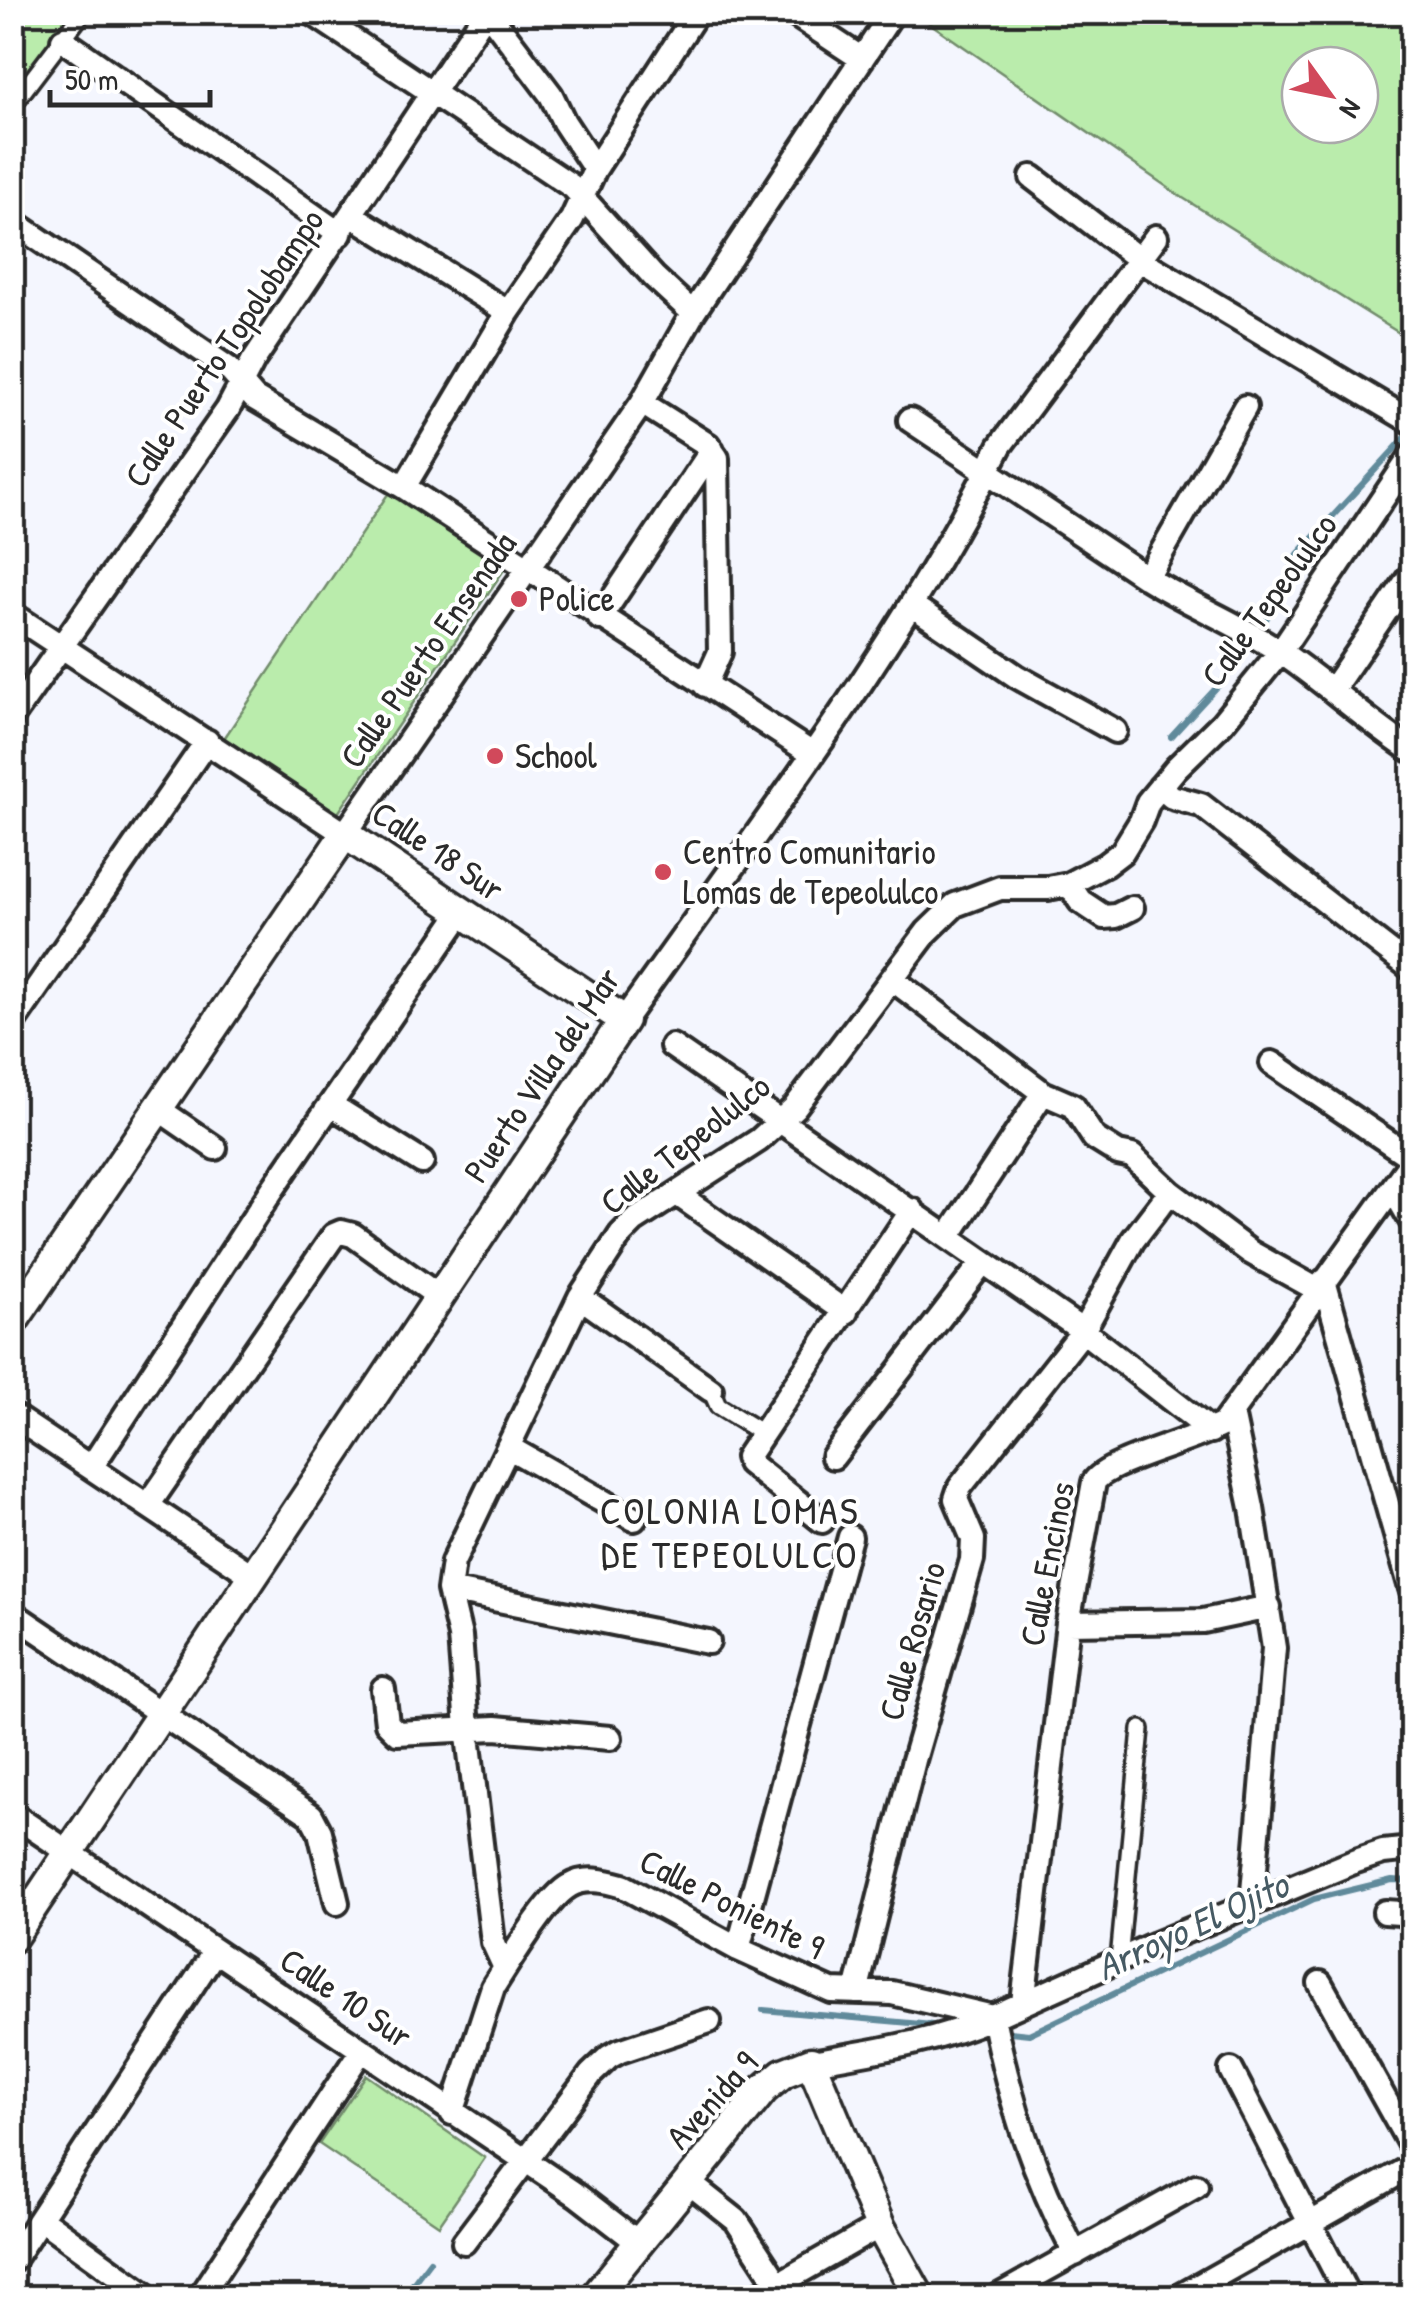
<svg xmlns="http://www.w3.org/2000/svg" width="1425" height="2310" font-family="'Patrick Hand',sans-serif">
	<rect width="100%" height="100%" fill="#f4f6fe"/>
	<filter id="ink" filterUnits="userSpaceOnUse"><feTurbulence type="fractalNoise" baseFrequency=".01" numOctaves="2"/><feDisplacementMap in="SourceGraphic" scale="20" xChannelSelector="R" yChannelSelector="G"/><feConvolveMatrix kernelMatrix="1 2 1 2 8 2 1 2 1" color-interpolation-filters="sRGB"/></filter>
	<g filter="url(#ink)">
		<path fill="#baecac" stroke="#728c6c" stroke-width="2.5" fill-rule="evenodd" d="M 12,13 L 71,13 L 13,96 L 12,96 Z
			M 915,13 L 1412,13 L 1412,341 L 1183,198 ZM 1360,65 L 1360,125 L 1300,125 L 1300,65 Z
			M 392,488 L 506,567 L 332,822 L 221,743 Z
			M 366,2075 L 485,2158 L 439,2225 L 319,2144 Z"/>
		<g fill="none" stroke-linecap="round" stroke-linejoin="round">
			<path stroke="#608a9b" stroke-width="6" d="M 1171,737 L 1228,675 L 1270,613 L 1298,554 L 1412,430
				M 763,2010 L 933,2025
				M 1001,2031 L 1029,2034 L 1314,1899 L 1392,1880 L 1412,1881
				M 402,2298 L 430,2261"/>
			<g stroke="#2b2b2b" stroke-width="22">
				<path id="pedestrian" d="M 12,106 L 83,12
					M 711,1390 L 718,1406 L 762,1433
					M 1119,1960 L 1141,1729"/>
			</g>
			<g stroke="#2b2b2b" stroke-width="30">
				<path id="minor" d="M 311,12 L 573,187 L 654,277 L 693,313
					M 488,12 L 551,95 L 564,122 L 595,169
					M 791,12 L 862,59
					M 63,40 L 340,234
					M 1032,177 L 1140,260 L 1412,422
					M 353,216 L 508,312
					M 12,221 L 228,368 L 254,398 L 404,487 L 811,753
					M 642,403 L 708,445 L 717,458 L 720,652 L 705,685
					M 910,420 L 1147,578 C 1189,604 1234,622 1276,649 C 1323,680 1365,720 1412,751
					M 404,487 L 508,312 L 572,219 L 595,169 L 697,12
					M 1147,578 L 1245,407
					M 913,606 L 1016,676 L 1115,731
					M 12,614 L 345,834 L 642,403 L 693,313 L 893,12
					M 600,618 L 712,450
					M 1332,690 L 1412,573
					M 12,717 L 228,409 L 253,361 L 486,12
					M 1160,787 L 1172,797 L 1201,805 L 1412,969
					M 1069,884 L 1080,901 L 1104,917 L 1116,916 L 1132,908
					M 892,979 L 1043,1093 L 1073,1106 L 1094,1138 L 1118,1153 L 1132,1156 L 1170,1192 L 1250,1252 L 1318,1290
					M 624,1020 C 756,832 897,652 1000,446 L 1156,237
					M 12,1024 L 207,741
					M 672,1046 L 1083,1331 L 1211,1431
					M 1272,1063 L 1412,1158
					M 331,1105 L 422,1162
					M 157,1108 L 215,1148
					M 1393,1189 L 1412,1222
					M 677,1194 L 846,1312
					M 949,1236 L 1043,1093
					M 1324,1281 L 1412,1592
					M 580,1297 L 711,1390
					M 1232,1413 L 1252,1508 L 1274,1648 L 1252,1904
					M 12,1415 L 253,1576
					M 508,1447 L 634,1519
					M 833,1457 L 983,1262
					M 92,1466 L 272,1190 L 462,912
					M 149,1504 L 334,1235 L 341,1232 L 353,1235 L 438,1296
					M 822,1521 L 749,1463 L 747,1457 L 912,1210
					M 449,1590 L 708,1642
					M 12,1613 L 311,1815 L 320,1832 L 337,1903
					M 1068,1623 L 1203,1621 L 1269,1607
					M 383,1689 L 387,1723 L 397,1733 L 495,1728 L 610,1738
					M 12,1814 L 578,2196 L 639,2243
					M 1385,1912 L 1400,1913 L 1412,1919
					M 738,1949 L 850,1537
					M 505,1968 C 518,1948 549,1897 569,1886 C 585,1876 606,1881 623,1886 L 738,1949 L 831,1991 L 892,1993 L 993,2017 L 1155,1944 L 1356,1861 L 1383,1852 L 1412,1849
					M 1320,1983 L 1412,2148
					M 856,1992 L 914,1760 L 972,1560 L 973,1539 L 956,1499 L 960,1487 L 1083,1331 L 1133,1240 L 1170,1192
					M 1023,2003 L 1068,1623 L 1094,1482 C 1107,1461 1195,1441 1223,1424 L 1412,1161
					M 811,2062 C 874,2051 933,2043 993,2017 C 1011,2106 1033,2172 1075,2254
					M 1231,2070 L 1349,2298
					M 452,2113 L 493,1987 L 505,1968 L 493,1942 L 467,1728 L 460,1636 L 449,1590 L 453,1562 L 580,1297 L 621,1234 L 634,1221 L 759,1140 L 795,1107 L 927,932 L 955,905 L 1000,888 L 1048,888 L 1069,884 L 1105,865 L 1122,852 L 1141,821 L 1148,802 L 1176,768 L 1222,723 L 1280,652 L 1412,455
					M 688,2182 L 736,2220 L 778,2284
					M 41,2219 L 150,2298
					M 464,2242 L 591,2074 L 609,2057 L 620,2051 L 709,2021
					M 12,2261 L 215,1951
					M 199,2298 L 361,2051
					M 754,2298 L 880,2226
					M 995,2298 L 1196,2186
					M 1177,2298 L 1412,2166"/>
			</g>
			<g stroke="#2b2b2b" stroke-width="35">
				<path id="tertiary" d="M 12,1323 L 345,834 L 624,1020 L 12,1938
					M 594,2298 L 764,2089 L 783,2073 L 811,2062 L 880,2226 L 920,2298"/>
			</g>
			<use href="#pedestrian" stroke="#fff" stroke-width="15"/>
			<use href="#minor" stroke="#fff" stroke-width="22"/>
			<use href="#tertiary" stroke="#fff" stroke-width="28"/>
		</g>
	</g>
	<g fill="#d1495b" stroke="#fff" stroke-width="4">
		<circle cx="519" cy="599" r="10"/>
		<circle cx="495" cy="756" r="10"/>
		<circle cx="663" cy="872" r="10"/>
	</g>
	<g text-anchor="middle" stroke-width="8" stroke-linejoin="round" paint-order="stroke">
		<g font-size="35" fill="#2b2b2b" stroke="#fff">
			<text transform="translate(224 348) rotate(-56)" y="12">Calle Puerto Topolobampo</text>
			<text transform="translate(1269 600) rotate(-54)" y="12">Calle Tepeolulco</text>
			<text transform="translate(428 650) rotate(-55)" y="12">Calle Puerto Ensenada</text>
			<text transform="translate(438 851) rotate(34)" y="12">Calle 18 Sur</text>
			<text transform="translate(542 1075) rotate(-56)" y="12">Puerto Villa del Mar</text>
			<text transform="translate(685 1144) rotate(-38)" y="12">Calle Tepeolulco</text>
			<text transform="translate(1047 1564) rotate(-79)" y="12">Calle Encinos</text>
			<text transform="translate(912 1641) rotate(-74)" y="12">Calle Rosario</text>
			<text transform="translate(732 1904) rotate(27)" y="12">Calle Poniente 9</text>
			<text transform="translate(346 1998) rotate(34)" y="12">Calle 10 Sur</text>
			<text transform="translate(712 2100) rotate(-48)" y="12">Avenida 9</text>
		</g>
		<g font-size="35" fill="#2b2b2b" stroke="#fff" text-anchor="start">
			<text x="539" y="611">Police</text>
			<text x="515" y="768">School</text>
			<text x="683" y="864">Centro Comunitario<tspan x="683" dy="40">Lomas de Tepeolulco</tspan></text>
		</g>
		<g font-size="38" letter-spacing="2.5" fill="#2b2b2b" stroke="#fff">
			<text x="730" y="1524">COLONIA LOMAS<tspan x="730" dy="44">DE TEPEOLULCO</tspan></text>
		</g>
		<g font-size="38" font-style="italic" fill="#465a63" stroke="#fff">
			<text transform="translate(1192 1926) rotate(-25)" y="13">Arroyo El Ojito</text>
		</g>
	</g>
	<rect width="1425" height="2310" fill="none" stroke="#fff" stroke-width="50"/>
	<rect x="25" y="25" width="1375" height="2260" fill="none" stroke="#2b2b2b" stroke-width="4" filter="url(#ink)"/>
	<g transform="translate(1330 95) rotate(123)"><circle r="48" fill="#ffffff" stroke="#aaaaaa" stroke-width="2.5"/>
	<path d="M0-8L18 38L0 25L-18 38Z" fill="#d1495b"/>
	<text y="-15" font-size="28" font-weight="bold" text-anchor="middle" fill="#2b2b2b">N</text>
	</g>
	<path d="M50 90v15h160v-15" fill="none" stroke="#2b2b2b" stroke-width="5"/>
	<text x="65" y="90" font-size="30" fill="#2b2b2b" stroke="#ffffff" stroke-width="8" paint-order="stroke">50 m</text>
</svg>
